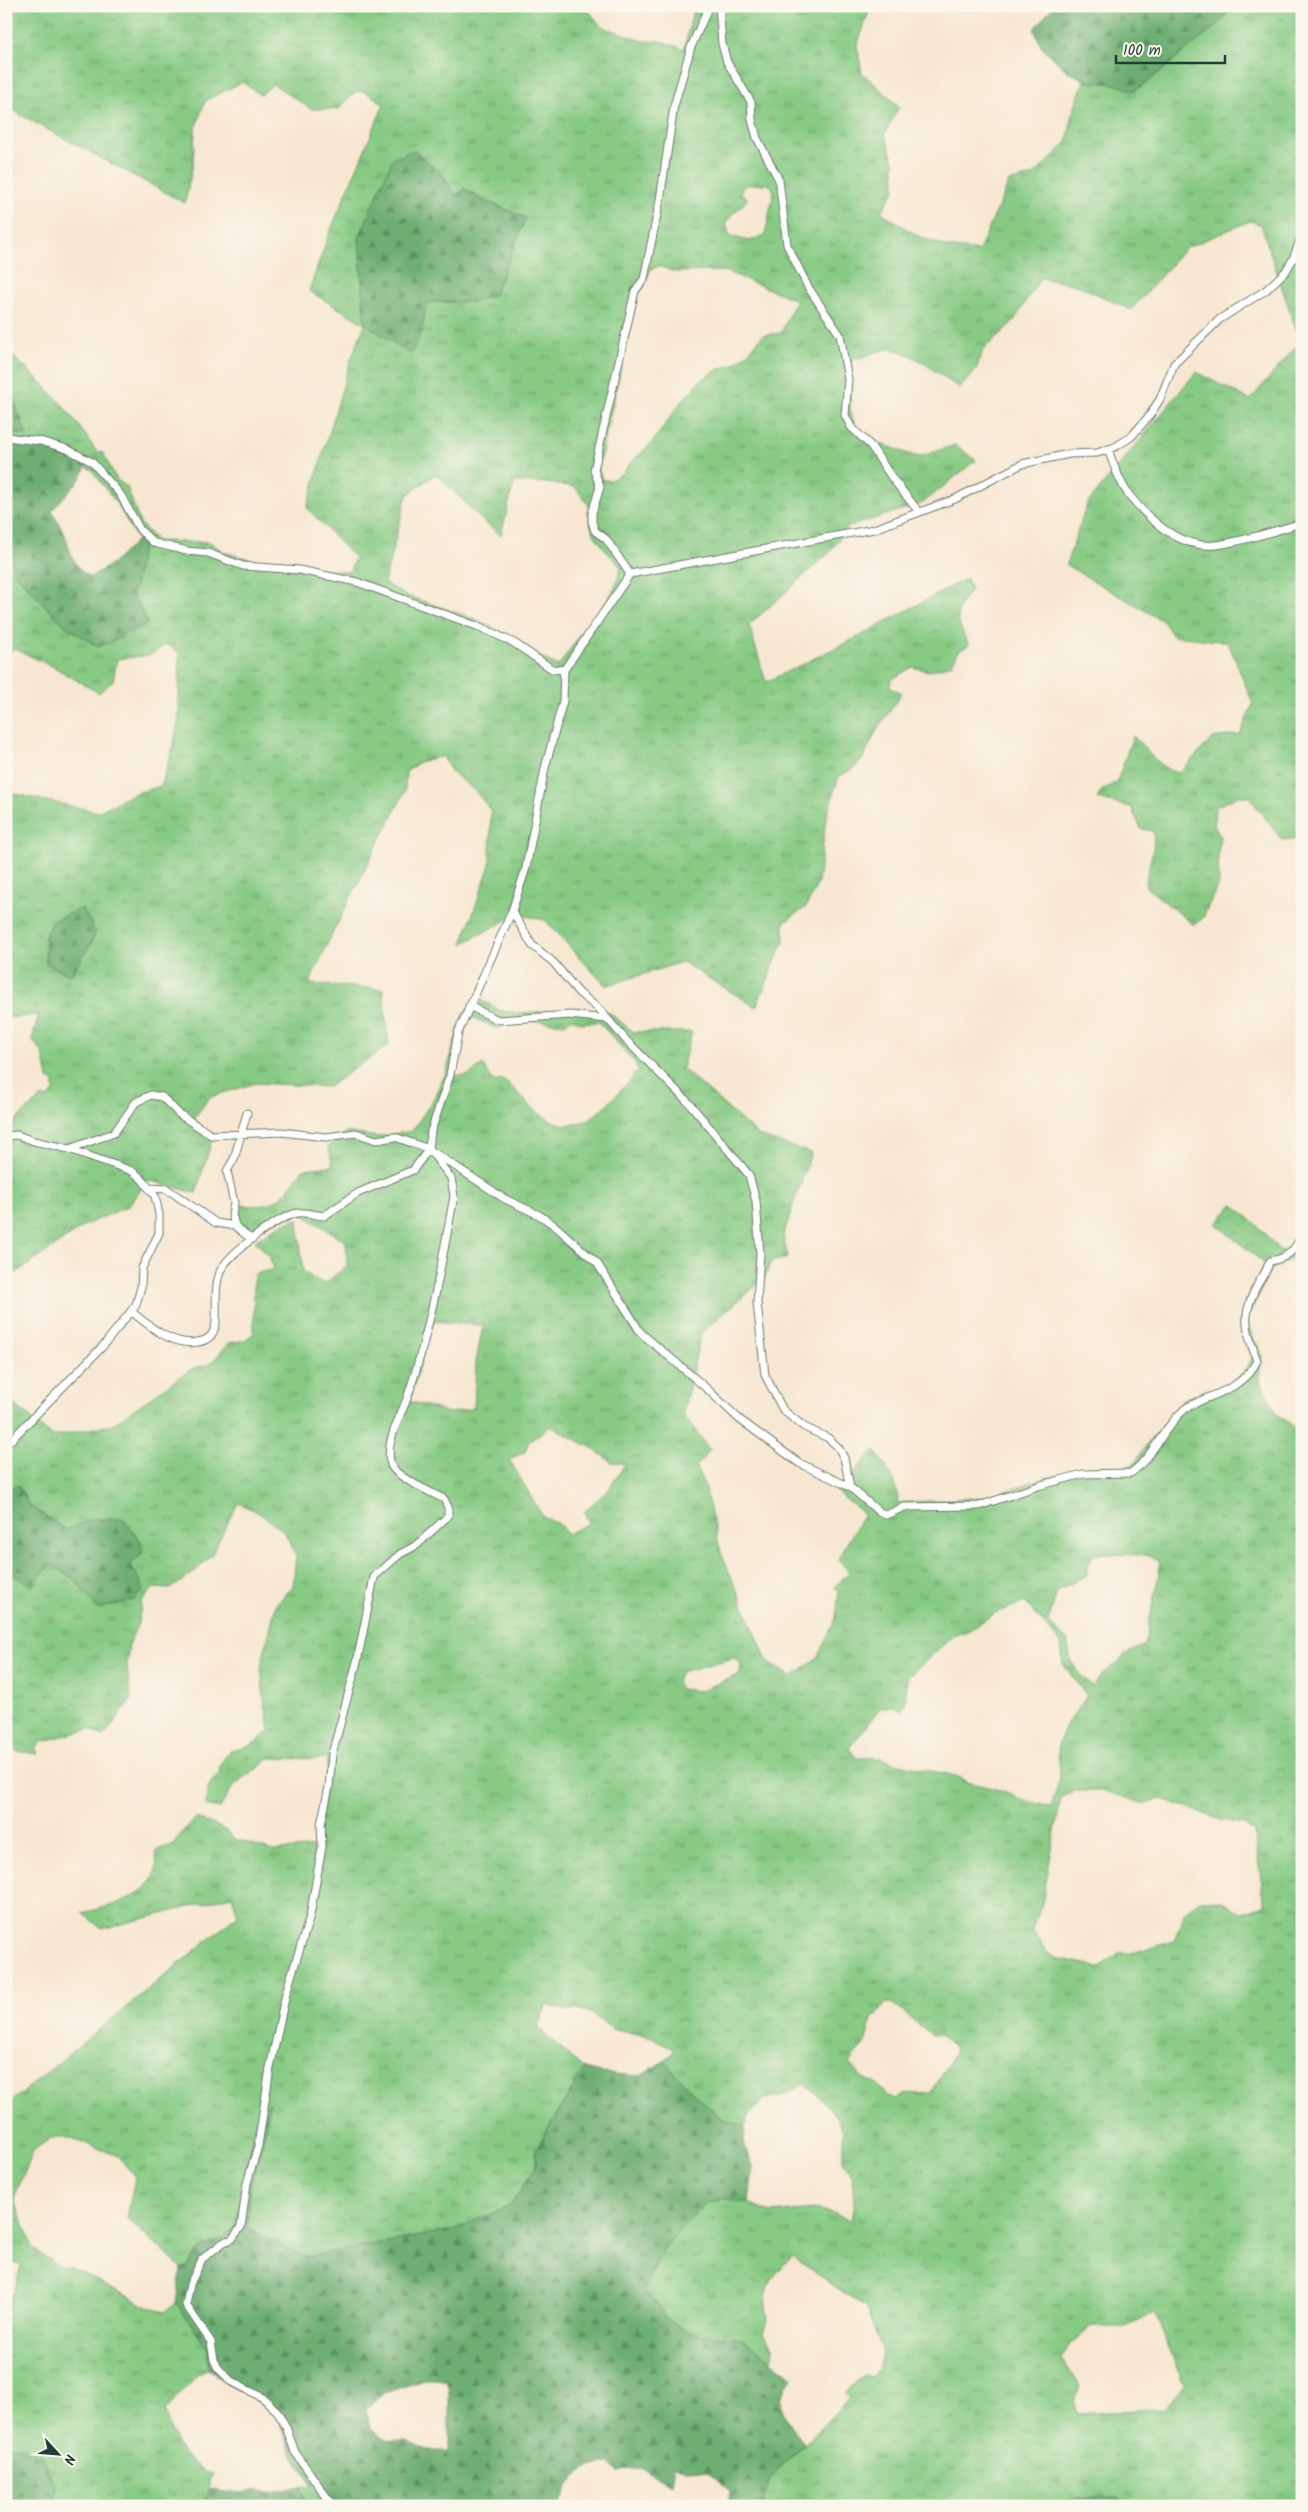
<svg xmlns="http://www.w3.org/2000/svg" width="1308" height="2512" font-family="Kalam,sans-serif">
	<defs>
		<pattern id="grass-tufts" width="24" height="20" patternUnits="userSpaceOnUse" patternTransform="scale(1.25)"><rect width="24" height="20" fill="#87ca84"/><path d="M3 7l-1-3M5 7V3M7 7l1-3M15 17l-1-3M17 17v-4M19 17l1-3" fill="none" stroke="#6ea56d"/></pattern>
		<pattern id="forest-firs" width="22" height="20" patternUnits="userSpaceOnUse" patternTransform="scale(1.25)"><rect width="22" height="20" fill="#6dae72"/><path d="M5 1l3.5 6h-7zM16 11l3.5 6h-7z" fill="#598f5e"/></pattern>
	</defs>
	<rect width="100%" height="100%" fill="#fbf7ec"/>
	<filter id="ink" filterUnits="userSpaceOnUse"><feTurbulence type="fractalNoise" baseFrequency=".02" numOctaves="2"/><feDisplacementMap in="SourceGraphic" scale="10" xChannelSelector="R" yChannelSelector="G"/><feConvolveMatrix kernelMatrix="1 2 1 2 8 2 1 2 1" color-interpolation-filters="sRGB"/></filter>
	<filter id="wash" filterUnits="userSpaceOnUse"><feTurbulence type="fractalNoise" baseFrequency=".0096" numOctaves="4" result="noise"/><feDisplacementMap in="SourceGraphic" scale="20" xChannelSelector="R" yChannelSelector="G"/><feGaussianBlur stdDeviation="1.12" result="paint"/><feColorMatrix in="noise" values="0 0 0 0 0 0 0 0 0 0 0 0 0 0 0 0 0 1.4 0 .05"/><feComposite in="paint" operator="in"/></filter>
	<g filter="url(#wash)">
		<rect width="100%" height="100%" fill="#f7e7d2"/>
		<path fill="url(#grass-tufts)" stroke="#53845c" fill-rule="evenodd" d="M 6,6 L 585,6 L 601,26 L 643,41 L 661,41 L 684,49 L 694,6 L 871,6 L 857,46 L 862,73 L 899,106 L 885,134 L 894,162 L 895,190 L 881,212 L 918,236 L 947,247 L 979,251 L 1009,182 L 1034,175 L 1067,142 L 1073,113 L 1084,80 L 1114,84 L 1135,91 L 1162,71 L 1232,6 L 1302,6 L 1302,838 L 1282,840 L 1249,797 L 1238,796 L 1215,807 L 1214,824 L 1220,837 L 1218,855 L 1219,882 L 1203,918 L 1194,925 L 1146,887 C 1146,868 1157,849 1153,831 L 1141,829 L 1131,807 L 1097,799 L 1102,790 L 1117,782 L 1133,736 C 1149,750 1157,769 1179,773 L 1213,738 L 1240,734 L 1253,704 L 1228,642 L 1173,636 L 1163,621 L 1066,565 L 1087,504 L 1196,372 L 1250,400 L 1300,342 L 1261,225 L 1250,221 L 1186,248 L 1131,310 L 1077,285 L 1040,278 L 1014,321 L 983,350 L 976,370 L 960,388 C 941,377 910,348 888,349 C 879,350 861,358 851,361 L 850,413 L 857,428 L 873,441 L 918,457 L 955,445 L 976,460 L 923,503 L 848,527 L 828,554 L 749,625 L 766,682 L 854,639 L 967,578 L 971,591 C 951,611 957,622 969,645 L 959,651 L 952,664 L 929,671 L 912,667 L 891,680 L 890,688 L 901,692 C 896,705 888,713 880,725 C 864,749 871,762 839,776 L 826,818 L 818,883 L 806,907 L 784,922 L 784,941 L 756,1007 L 682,962 L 606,986 L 545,920 L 518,914 L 462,944 L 490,865 L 491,810 L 475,791 L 451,771 L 443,756 L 419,762 L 406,772 L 405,791 L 331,936 L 309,984 L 383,989 L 389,1045 L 328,1087 L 256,1083 L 210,1097 L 194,1118 L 212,1140 L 196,1193 L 148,1180 L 128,1206 L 85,1225 L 6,1280 L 6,1150 L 11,1140 L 8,1132 L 12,1129 L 17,1119 L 40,1098 L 48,1097 L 54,1092 L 54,1082 L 48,1079 L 43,1053 L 32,1039 L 39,1015 L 6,1018 L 6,792 L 98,812 L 133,794 L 161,786 L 172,751 L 179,718 L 179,653 L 166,644 L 151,655 L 117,659 L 113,681 L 99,693 L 52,666 L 13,648 L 6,658 L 6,540 L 10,544 L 13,572 L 65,626 L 99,646 L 126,636 L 148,623 L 133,595 L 142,548 L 117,504 L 92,470 L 38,445 L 6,441 L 6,433 L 27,435 L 6,382 L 6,351 C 43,381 71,411 96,451 L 103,453 L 117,480 L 127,487 L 140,523 L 157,541 L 210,542 L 224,552 L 265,563 L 349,572 L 355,558 L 307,508 L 350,362 L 365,324 L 309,291 L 329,234 L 384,104 L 366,92 L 357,91 L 339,109 L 311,109 L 273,84 L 261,95 L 242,82 L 205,101 L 195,130 L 193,164 L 185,203 L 19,114 L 6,103 ZM 442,174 L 456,195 L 465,189 L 479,198 L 526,218 L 474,302 L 427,302 L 365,324 L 359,238 ZM 769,184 L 774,191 L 765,235 L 749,241 L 730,236 L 726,224 C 731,212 743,208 747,198 L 740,192 L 745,185 ZM 659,266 L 675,272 L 725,271 L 796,300 L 781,333 L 763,335 L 747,354 L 733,365 L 719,369 L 700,381 L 682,401 L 651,444 L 633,460 L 623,473 L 611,480 L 603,480 L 598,469 L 637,295 L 644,286 L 651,269 ZM 436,474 L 484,522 L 501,535 L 514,482 L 547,483 L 575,487 L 590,507 C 586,535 605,547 621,568 L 616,585 L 600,613 L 582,631 L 559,666 L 539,657 L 519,641 L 478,620 L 405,595 L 384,583 L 407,495 ZM 52,921 L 93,942 L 81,956 L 71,975 L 46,963 L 45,936 Z
			M 480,999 L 501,1011 L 519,1013 L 578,1009 L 610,1013 L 633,1032 L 692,1032 L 682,1068 L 759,1136 L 811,1153 L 783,1236 L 788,1258 L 770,1262 L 765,1278 L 701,1333 L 683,1414 L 710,1450 L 696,1467 L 704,1485 L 721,1553 L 767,1660 L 791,1677 L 818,1657 L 836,1618 L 839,1592 L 835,1587 L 849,1572 L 838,1559 L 864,1514 L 837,1492 L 875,1450 L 894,1480 L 899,1503 L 987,1497 L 1045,1478 L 1105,1467 L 1123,1470 L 1135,1463 L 1145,1447 L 1172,1415 L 1183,1399 L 1233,1383 L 1248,1367 L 1253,1355 L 1245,1342 L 1239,1321 L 1265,1264 L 1216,1224 L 1233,1204 L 1259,1227 L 1280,1251 L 1290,1249 L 1302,1219 L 1302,1272 L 1292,1258 L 1270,1270 L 1247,1319 L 1252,1336 L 1262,1354 L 1259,1378 L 1276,1413 L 1302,1433 L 1302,2506 L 1128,2506 L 1115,2497 L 1077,2497 L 1055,2506 L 761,2506 L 770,2478 L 850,2398 L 846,2394 L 863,2375 L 872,2377 L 879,2367 L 883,2352 L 866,2308 L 793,2257 C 777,2269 763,2284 766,2306 C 768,2321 769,2318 764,2333 L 772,2347 L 771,2360 L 743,2339 L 694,2334 L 665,2318 L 659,2304 L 643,2291 L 664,2248 L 683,2226 L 707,2203 L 727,2198 L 749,2203 L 771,2213 L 813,2209 L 836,2213 L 851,2222 L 854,2202 L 852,2177 L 843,2161 L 843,2131 L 837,2118 L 820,2097 L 804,2084 L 784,2095 L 763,2100 L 749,2116 L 745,2126 L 723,2119 L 694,2094 L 665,2061 L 674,2048 L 645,2035 L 614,2030 L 587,2011 L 565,2010 L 546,2005 L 538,2028 L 584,2069 L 536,2148 L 536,2167 L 510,2206 L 453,2230 L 305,2257 L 247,2227 L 251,2185 L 263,2141 L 269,2103 C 245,2128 246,2192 235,2225 C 230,2240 212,2241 201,2248 C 196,2252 191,2261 187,2267 L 181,2268 L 127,2218 L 135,2177 L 118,2156 L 72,2138 L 51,2138 L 34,2150 L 14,2198 L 33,2249 L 60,2267 L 71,2268 L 83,2273 L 150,2308 L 165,2312 L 176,2303 L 208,2348 L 208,2370 L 198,2374 L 165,2410 C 173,2445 181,2459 213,2475 L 209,2480 L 209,2489 L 203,2506 L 54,2506 L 56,2488 L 41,2454 L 6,2443 L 6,2299 L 14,2293 L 21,2265 L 6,2261 L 6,2106 L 238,1915 L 232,1896 L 102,1929 L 82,1913 C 112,1906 167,1893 155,1852 L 161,1848 L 173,1846 L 180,1834 L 196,1818 L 224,1829 L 235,1839 L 273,1851 L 315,1847 L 325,1791 L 327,1757 L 319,1759 L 269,1758 C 262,1766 256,1769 247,1775 C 234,1783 227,1795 220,1809 L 206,1805 C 207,1792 208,1780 220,1773 L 219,1767 C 233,1743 230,1754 251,1745 C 257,1742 264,1735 270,1730 L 264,1699 L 261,1667 L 276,1604 L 293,1586 L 296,1556 L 284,1531 L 256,1511 L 238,1503 L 211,1556 L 192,1574 L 170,1589 L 153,1588 L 142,1602 L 138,1623 L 129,1644 L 127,1665 L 131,1700 L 103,1737 L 90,1729 L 41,1742 L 37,1747 L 38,1754 L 16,1751 L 12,1746 L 16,1714 L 6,1706 L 6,1571 L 32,1586 L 50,1564 L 73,1578 L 98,1609 L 91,1519 L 67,1530 L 30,1506 L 18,1486 L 6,1491 L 6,1397 L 53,1437 L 113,1424 L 193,1368 L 209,1365 L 229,1343 L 245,1340 L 254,1333 L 254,1274 L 274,1269 L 269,1256 L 255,1241 L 279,1225 L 298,1219 L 303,1272 L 324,1284 L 347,1266 L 346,1242 L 296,1210 L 251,1233 L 237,1219 L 240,1205 C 279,1209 282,1197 303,1169 L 333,1166 L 328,1146 L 346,1132 L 377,1137 L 412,1131 L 433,1100 L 446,1073 L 463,1013 ZM 470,1016 L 497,1029 C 513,1015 545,1022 565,1024 L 572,1018 L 581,1023 L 599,1022 L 635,1063 L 639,1073 L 635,1073 L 631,1080 C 602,1109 578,1145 536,1111 C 524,1102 516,1088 502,1080 L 494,1082 L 483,1065 L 467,1076 L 454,1075 L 465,1025 ZM 433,1321 L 483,1325 L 476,1362 L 474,1408 L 450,1413 L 409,1401 ZM 550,1426 L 594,1449 L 611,1462 L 625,1464 L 610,1488 L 584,1512 L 589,1523 L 567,1534 L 559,1524 L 543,1517 L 509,1459 L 525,1452 L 528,1443 ZM 1094,1554 L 1149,1555 L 1159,1561 L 1160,1566 L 1145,1645 L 1124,1655 L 1117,1664 L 1103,1673 L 1093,1687 L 1081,1676 L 1071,1661 L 1067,1640 L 1048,1622 L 1057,1592 L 1078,1579 L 1087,1576 L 1087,1569 ZM 1025,1602 L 1061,1644 L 1063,1664 L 1087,1696 L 1066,1725 L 1058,1745 L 1060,1776 L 1051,1807 L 1018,1798 L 1004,1791 L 967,1782 L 956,1776 L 894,1763 L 881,1758 L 856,1758 L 849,1748 L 880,1708 L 893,1706 L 901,1711 L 905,1705 L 907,1678 L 954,1635 L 970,1630 L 995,1613 ZM 734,1658 L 741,1663 L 740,1674 L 700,1691 L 680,1689 L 676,1682 L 681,1672 ZM 1073,1791 L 1105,1791 L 1145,1804 L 1162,1799 L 1221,1820 L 1245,1824 L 1254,1832 L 1265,1906 L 1241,1913 L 1222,1900 L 1198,1901 L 1185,1913 L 1174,1941 L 1135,1953 L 1118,1953 L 1100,1967 L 1055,1958 L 1045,1951 L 1032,1929 L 1042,1904 L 1061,1798 ZM 887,2002 L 893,2004 L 932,2035 L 939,2036 L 954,2046 L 955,2053 L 931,2093 L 902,2095 L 897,2099 L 888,2096 L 879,2086 L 863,2078 L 849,2063 L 865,2043 L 872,2019 ZM 1155,2313 L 1184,2385 L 1165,2408 L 1077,2414 L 1074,2403 L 1080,2387 L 1062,2359 L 1071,2343 L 1093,2326 L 1125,2326 Z
			M 321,2483 L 337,2506 L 309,2506 L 301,2487 Z"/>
		<path fill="url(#forest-firs)" stroke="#467653" fill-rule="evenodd" d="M 1054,6 L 1232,6 L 1220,23 L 1135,91 L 1114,84 L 1088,82 L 1067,71 L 1042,48 L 1034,29 Z
			M 414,150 L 442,174 L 456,195 L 465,189 L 479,198 L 526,218 L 494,295 L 474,302 L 427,302 L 422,332 L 411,354 L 365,324 L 359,238 L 392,160 Z
			M 6,382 L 27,435 L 6,433 Z
			M 6,441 C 33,444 66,446 85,468 C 82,482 61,498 52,511 C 56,519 61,527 65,535 C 72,554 71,565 90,577 L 112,564 L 137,540 L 142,548 L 133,595 L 148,623 L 99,647 L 65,626 L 13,572 L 10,544 L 6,540 Z
			M 82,908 C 86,916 94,926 95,934 C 96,938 75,968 71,976 L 46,963 L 45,936 L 52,921 Z
			M 18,1485 L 30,1506 L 67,1530 L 91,1519 L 124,1519 L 140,1540 L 143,1553 L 131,1564 L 144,1589 L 134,1600 L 98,1609 L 73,1578 L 50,1564 L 32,1586 L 6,1571 L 6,1491 Z
			M 665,2061 L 694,2094 L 723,2119 L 745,2126 L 744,2144 L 753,2169 L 749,2203 L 727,2198 L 707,2203 L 683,2226 L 664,2248 L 643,2291 L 659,2304 L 665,2318 L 694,2334 L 743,2339 L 793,2377 C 769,2404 787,2421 804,2443 L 770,2478 L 763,2504 L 728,2506 L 730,2491 L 707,2472 L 674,2467 L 671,2484 L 643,2469 L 617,2471 L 611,2464 C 581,2464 569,2478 560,2506 L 337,2506 L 321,2483 L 312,2485 L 291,2452 L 281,2423 L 271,2409 L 246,2393 L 236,2390 L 208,2370 L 208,2348 L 176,2303 L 181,2268 L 188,2267 L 200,2249 L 222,2239 L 235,2227 L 252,2146 L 261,2111 L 270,2103 L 263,2141 L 251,2185 L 247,2227 L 305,2257 L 453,2230 L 510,2206 L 536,2167 L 536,2149 L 584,2069 L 601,2073 L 640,2076 ZM 427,2379 L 445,2379 L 449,2390 L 449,2451 L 427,2451 L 406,2441 L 385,2439 L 370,2429 L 366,2409 L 384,2393 Z
			M 6,2443 L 41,2454 L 56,2488 L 54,2506 L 6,2506 Z
			M 301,2487 L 309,2506 L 203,2506 L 209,2489 L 243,2493 L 256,2489 L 271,2492 Z
			M 1077,2497 L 1115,2497 L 1128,2506 L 1055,2506 Z"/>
	</g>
	<g filter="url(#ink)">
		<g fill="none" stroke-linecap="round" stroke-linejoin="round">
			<g stroke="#6b786b" stroke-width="9">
				<path id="street" d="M 719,6 L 722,44 L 727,62 L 751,102 L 752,120 L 757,138 L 779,180 L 787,245 L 808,287 L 840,335 L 848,380 L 845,415 L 851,427 L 871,446 L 892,478 L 919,512
					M 6,437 L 40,441 L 67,449 L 92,462 L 120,494 L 140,530 L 154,543 L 187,551 L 208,553 L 243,566 L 299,570 L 357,582 L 482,628 L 514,643 L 552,669 L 564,670
					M 1108,450 C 1114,465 1119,482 1129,495 C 1150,521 1180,549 1216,545 C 1246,541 1273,531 1302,523
					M 630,574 L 874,529 L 955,499 L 1022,464 L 1069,454 L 1097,453 L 1115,447 L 1131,437 L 1150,415 L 1160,399 L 1174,364 L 1220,319 L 1266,290 L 1286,271 L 1293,259 L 1302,235
					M 512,911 L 532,945 L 553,962 L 579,993 L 599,1009 L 625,1039 L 690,1104 L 749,1175 L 756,1201 L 758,1228 L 760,1253 L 757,1303 L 765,1375 L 783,1410 L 804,1427 L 828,1438 L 838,1447 L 844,1458 L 850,1487
					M 469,1006 L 498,1020 L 570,1015 L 607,1019
					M 6,1136 L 17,1135 L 34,1141 L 69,1149 L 132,1171 L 141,1178 L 155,1196 L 159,1214 L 159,1233 L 142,1268 L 141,1287 L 136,1305 L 103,1346 L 12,1439 L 6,1442
					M 69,1149 L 114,1133 L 136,1102 L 151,1095 L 162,1097 L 179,1114 L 211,1135 L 281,1132 L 326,1137 L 356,1133 L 376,1140 L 395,1137 L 429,1149 L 505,1199 L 539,1215 L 554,1225 L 597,1263 L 641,1333 L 705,1387 L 739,1419 L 799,1463 L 850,1487 L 878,1511 L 886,1515 L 904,1507 L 979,1506 L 1038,1486 L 1083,1474 L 1131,1473 C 1154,1456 1163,1427 1185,1409 C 1189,1405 1197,1403 1202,1400 C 1224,1392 1246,1383 1257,1361 C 1246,1328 1240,1315 1259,1282 C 1264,1275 1267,1270 1270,1261 C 1287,1259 1295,1250 1302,1235
					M 150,1188 L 167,1189 L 216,1223 L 235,1226 L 251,1239
					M 235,1226 L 232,1214 L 234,1203 L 227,1171 L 234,1159 L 247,1113
					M 131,1311 C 149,1326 173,1347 198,1342 C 210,1340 214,1334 216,1322 C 217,1305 214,1288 220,1272 C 226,1255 279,1216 298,1213 C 305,1212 316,1215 324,1216 L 358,1193 L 413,1170 L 429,1149
					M 333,2506 L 295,2452 L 286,2427 L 277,2411 L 263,2398 L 231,2381 L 218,2368 L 214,2360 L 211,2342 L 186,2305 L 190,2284 L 202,2259 L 224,2242 L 232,2239 L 241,2227 L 247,2183 L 258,2146 L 270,2068 L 286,1993 L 310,1916 L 322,1847 L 321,1824 L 329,1787 L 332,1754 L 357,1662 L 374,1577 L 400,1554 L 417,1545 L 448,1516 L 448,1507 L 444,1499 C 431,1492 395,1477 391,1465 C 383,1443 403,1413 409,1393 C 430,1329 442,1262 454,1196 L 451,1178 L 429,1149 L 431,1131 L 450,1075 L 458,1033 L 512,911 L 526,868 L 545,768 L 563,701 L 564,670 L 630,574 L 606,539 L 595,531 L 592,522 L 592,513 L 600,487 L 594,470 L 635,291 L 644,279 L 660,200 L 674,106 L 691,47 L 709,6"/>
			</g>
			<use href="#street" stroke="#fff" stroke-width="7"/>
		</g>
	</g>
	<rect width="1308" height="2512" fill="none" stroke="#fbf7ec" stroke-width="25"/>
	<g transform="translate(58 2454) rotate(116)" stroke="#fbf7ec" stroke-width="4" paint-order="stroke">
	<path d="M0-4L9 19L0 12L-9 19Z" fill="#1f3d34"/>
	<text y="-8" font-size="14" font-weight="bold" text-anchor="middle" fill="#1f3d34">N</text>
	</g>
	<path d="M1116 55v8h109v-8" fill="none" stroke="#1f3d34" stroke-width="2.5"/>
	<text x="1123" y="55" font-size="15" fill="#1f3d34" stroke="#fbf7ec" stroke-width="4" paint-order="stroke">100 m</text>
</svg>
